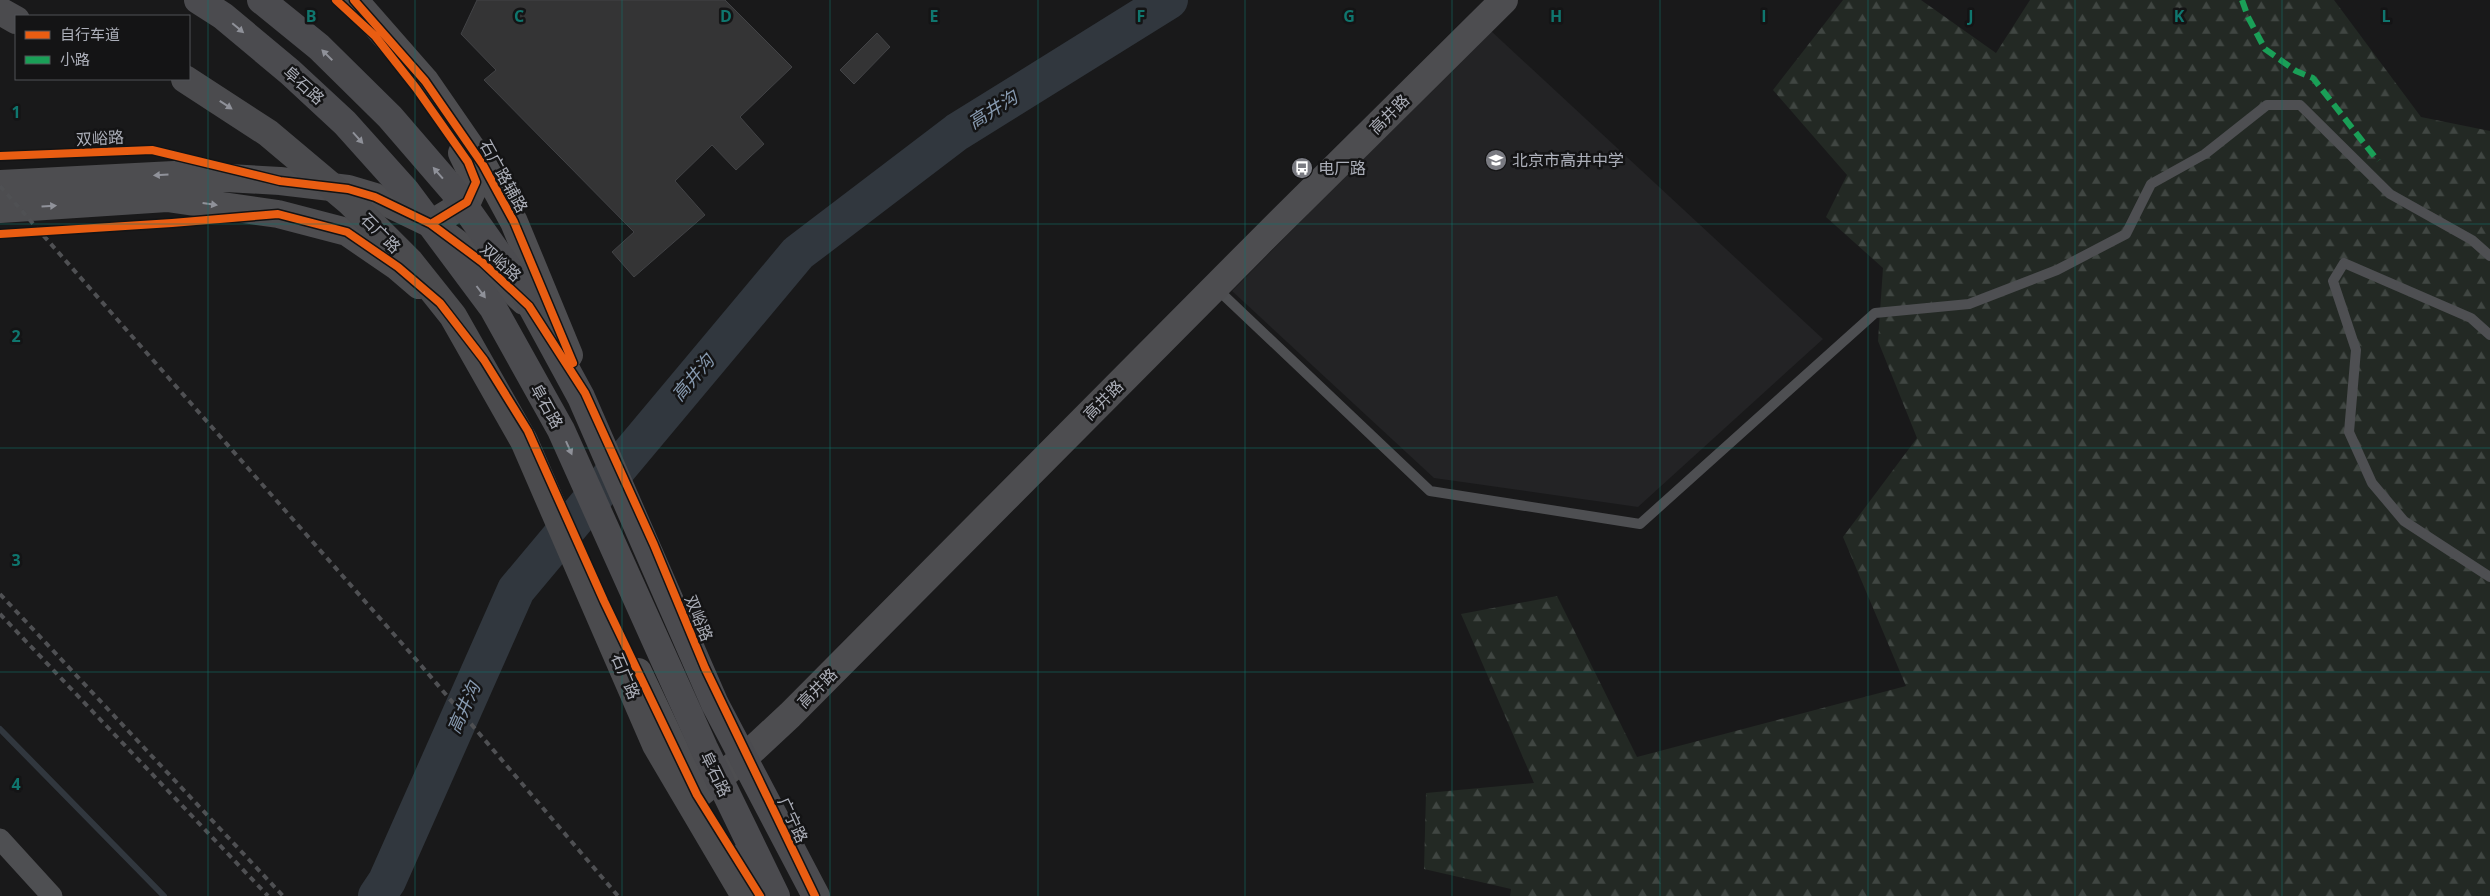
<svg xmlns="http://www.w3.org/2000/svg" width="2490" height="896" font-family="'Open Sans','Noto Sans SC',sans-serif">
	<defs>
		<pattern id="forest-firs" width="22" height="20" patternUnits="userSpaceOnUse" patternTransform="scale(1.25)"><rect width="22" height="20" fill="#232924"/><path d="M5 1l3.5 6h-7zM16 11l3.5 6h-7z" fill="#404642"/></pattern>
	</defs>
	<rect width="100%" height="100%" fill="#19191a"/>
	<path fill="#232325" d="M 1490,30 L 1823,339 L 1638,507 L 1434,478 L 1232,291 Z"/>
	<path fill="url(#forest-firs)" d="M 1843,0 L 1921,0 L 1996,53 L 2030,0 L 2334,0 L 2421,117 L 2490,131 L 2490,896 L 1510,896 L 1511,889 L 1424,869 L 1426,793 L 1534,783 L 1461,614 L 1557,596 L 1637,757 L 1906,686 L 1843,537 L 1917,438 L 1878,341 L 1883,268 L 1826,217 L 1847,175 L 1773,90 Z"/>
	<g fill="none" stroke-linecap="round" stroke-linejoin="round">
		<path stroke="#31373e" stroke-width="6" d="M 0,729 L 164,896"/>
		<path stroke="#31373e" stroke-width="38" d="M 377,896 L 387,881 L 516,590 L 798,253 L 957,132 L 1169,0"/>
	</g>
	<path fill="#343435" stroke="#424346" d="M 477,0 L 725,0 L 792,67 L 740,117 L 764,144 L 736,170 L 712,145 L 675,181 L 705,215 L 634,277 L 612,252 L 634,232 L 484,80 L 496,70 L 461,34 Z
		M 877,33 L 890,47 L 854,84 L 840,70 Z"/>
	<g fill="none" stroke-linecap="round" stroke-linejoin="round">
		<path stroke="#4e4f52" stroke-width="10" d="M 1216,288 L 1430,491 L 1640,524 L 1875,313 L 1969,304 L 2057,270 L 2126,234 L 2151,184 L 2205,154 L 2267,105 L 2300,105 L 2390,194 L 2472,240 L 2490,256
			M 2490,335 L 2471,318 L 2344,263 L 2333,281 L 2356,350 L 2349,432 L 2372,483 L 2404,521 L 2490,577"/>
		<path stroke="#4e4f52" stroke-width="21" d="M 0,839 L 52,896"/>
		<path stroke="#4d4d50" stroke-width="28" d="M 354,0 L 425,81 L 483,165 L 514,222 L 569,355
			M 0,184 L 174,175 L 280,181 L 348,189 L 375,197 L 431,224 L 482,262 L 524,301
			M 0,209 L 167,198 L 278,214 L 347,232 L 398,267 L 419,285
			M 431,224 L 467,202 L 476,182 L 462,153
			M 638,672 L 691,784
			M 700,793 L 747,755 L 790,715 L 1261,241 L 1504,0
			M 737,859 L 760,896"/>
		<path stroke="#4b4b4e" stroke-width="28" d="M 0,11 L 16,20"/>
		<path stroke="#4f5053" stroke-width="4" stroke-dasharray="6 5" stroke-linecap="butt" d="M 0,186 L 413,656 L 618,896
			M 0,594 L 283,896
			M 0,614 L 268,896"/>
		<path stroke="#4b4b4e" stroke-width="28" d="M 185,79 L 268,133 L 350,202 L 410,262 L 453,316 L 524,441 L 656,745 L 745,896"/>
		<path stroke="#4b4b4f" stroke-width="28" d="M 198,0 L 223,16 L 290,72 L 345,123 L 406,191 L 493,308 L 561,430 L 704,748 L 776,896
			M 261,0 L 319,47 L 390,117 L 453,190 L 520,285 L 581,397 L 715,704 L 816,896"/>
		<path stroke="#1a9f57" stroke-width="6" stroke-dasharray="12 6" stroke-linecap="butt" d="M 2242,0 L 2248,17 L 2265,49 L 2296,71 L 2313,78 L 2378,161"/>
		<g stroke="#141415" stroke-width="11">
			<path id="cycleway" d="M 336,0 L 375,36 L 416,88 L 468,162 L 476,182 L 467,202 L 431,224
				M 354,0 L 425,81 L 483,165 L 514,222 L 573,363
				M 0,156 L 152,150 L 280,181 L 348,189 L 375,197 L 431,224 L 482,262 L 529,306 L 585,393 L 654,545 L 705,668 L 815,896
				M 0,234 L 172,223 L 278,214 L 347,232 L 398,267 L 440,303 L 484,360 L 528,431 L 604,601 L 697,795 L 760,896"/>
		</g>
		<use href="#cycleway" stroke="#e95d12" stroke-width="8"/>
	</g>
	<defs><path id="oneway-solid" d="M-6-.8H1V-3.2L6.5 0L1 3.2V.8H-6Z" transform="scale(1.25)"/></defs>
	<g fill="#8f9199">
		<use href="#oneway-solid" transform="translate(238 28) rotate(40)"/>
		<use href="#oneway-solid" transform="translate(327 55) rotate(-135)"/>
		<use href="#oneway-solid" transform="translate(226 105) rotate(33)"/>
		<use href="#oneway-solid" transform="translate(358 138) rotate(48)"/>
		<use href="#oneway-solid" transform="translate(438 173) rotate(-131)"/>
		<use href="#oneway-solid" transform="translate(481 292) rotate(53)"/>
		<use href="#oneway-solid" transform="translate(569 448) rotate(66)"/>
	</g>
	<g fill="#90929a">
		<use href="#oneway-solid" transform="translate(161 175) rotate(177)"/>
		<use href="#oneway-solid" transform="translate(210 204) rotate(8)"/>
		<use href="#oneway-solid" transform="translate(49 206) rotate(-4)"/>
	</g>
	<path fill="none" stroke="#0f766e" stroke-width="1" stroke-opacity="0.55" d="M 208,0 L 208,896M 415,0 L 415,896M 622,0 L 622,896M 830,0 L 830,896M 1038,0 L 1038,896M 1245,0 L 1245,896M 1452,0 L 1452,896M 1660,0 L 1660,896M 1868,0 L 1868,896M 2075,0 L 2075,896M 2282,0 L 2282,896M 0,224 L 2490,224M 0,448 L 2490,448M 0,672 L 2490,672"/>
	<defs>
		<g id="school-disc" transform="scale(1.125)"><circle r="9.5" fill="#797a81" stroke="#141415"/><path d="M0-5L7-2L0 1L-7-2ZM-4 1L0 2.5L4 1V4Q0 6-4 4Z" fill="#fff"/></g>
		<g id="bus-disc" transform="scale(1.125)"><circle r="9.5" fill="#797a81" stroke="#141415"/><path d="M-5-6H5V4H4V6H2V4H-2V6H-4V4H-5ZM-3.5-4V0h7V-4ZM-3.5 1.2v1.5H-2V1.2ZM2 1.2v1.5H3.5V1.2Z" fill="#fff"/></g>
	</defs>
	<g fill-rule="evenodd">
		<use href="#school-disc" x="1496" y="160"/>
		<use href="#bus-disc" x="1302" y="168"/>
	</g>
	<g text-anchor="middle" stroke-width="5" stroke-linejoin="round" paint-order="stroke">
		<g font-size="16" fill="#acafb9" stroke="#141415">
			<text transform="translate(304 85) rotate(42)" y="6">阜石路</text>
			<text transform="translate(1389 114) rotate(-45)" y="6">高井路</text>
			<text transform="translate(100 138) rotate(-3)" y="6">双峪路</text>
			<text transform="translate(504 176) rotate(61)" y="6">石广路辅路</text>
			<text transform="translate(381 233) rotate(45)" y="6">石广路</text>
			<text transform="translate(501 262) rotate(42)" y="6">双峪路</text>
			<text transform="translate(1103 400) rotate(-45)" y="6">高井路</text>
			<text transform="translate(547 406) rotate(61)" y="6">阜石路</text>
			<text transform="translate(699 618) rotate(68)" y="6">双峪路</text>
			<text transform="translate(626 676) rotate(67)" y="6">石广路</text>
			<text transform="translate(817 688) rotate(-45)" y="6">高井路</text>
			<text transform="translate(716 774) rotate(64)" y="6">阜石路</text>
			<text transform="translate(793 820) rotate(65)" y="6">广宁路</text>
		</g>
		<g font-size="16" fill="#acafb9" stroke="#141415" text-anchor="start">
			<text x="1512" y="166">北京市高井中学</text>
			<text x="1318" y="174">电厂路</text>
		</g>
		<g font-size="18" font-style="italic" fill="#879ab0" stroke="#141415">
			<text transform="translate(993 110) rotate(-32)" y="6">高井沟</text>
			<text transform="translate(693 378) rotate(-50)" y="6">高井沟</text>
			<text transform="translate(464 708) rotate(-66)" y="6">高井沟</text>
		</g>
	</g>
	<g font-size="16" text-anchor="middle" font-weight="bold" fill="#0f766e" stroke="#141415" stroke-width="5" stroke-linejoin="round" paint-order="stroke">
		<text x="311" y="22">B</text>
		<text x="519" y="22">C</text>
		<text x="726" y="22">D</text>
		<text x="934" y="22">E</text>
		<text x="1141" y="22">F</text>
		<text x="1349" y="22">G</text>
		<text x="1556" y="22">H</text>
		<text x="1764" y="22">I</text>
		<text x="1971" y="22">J</text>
		<text x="2179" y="22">K</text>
		<text x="2386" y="22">L</text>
		<text x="16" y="118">1</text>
		<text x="16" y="342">2</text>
		<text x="16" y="566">3</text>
		<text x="16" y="790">4</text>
	</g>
	<rect x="15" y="15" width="175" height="65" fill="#141415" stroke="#515257"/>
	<rect x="25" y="31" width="25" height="8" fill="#e95d12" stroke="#515257"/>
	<text x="60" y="40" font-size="15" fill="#acafb9">自行车道</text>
	<rect x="25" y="56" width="25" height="8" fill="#1a9f57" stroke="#515257"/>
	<text x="60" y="65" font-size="15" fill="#acafb9">小路</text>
</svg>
